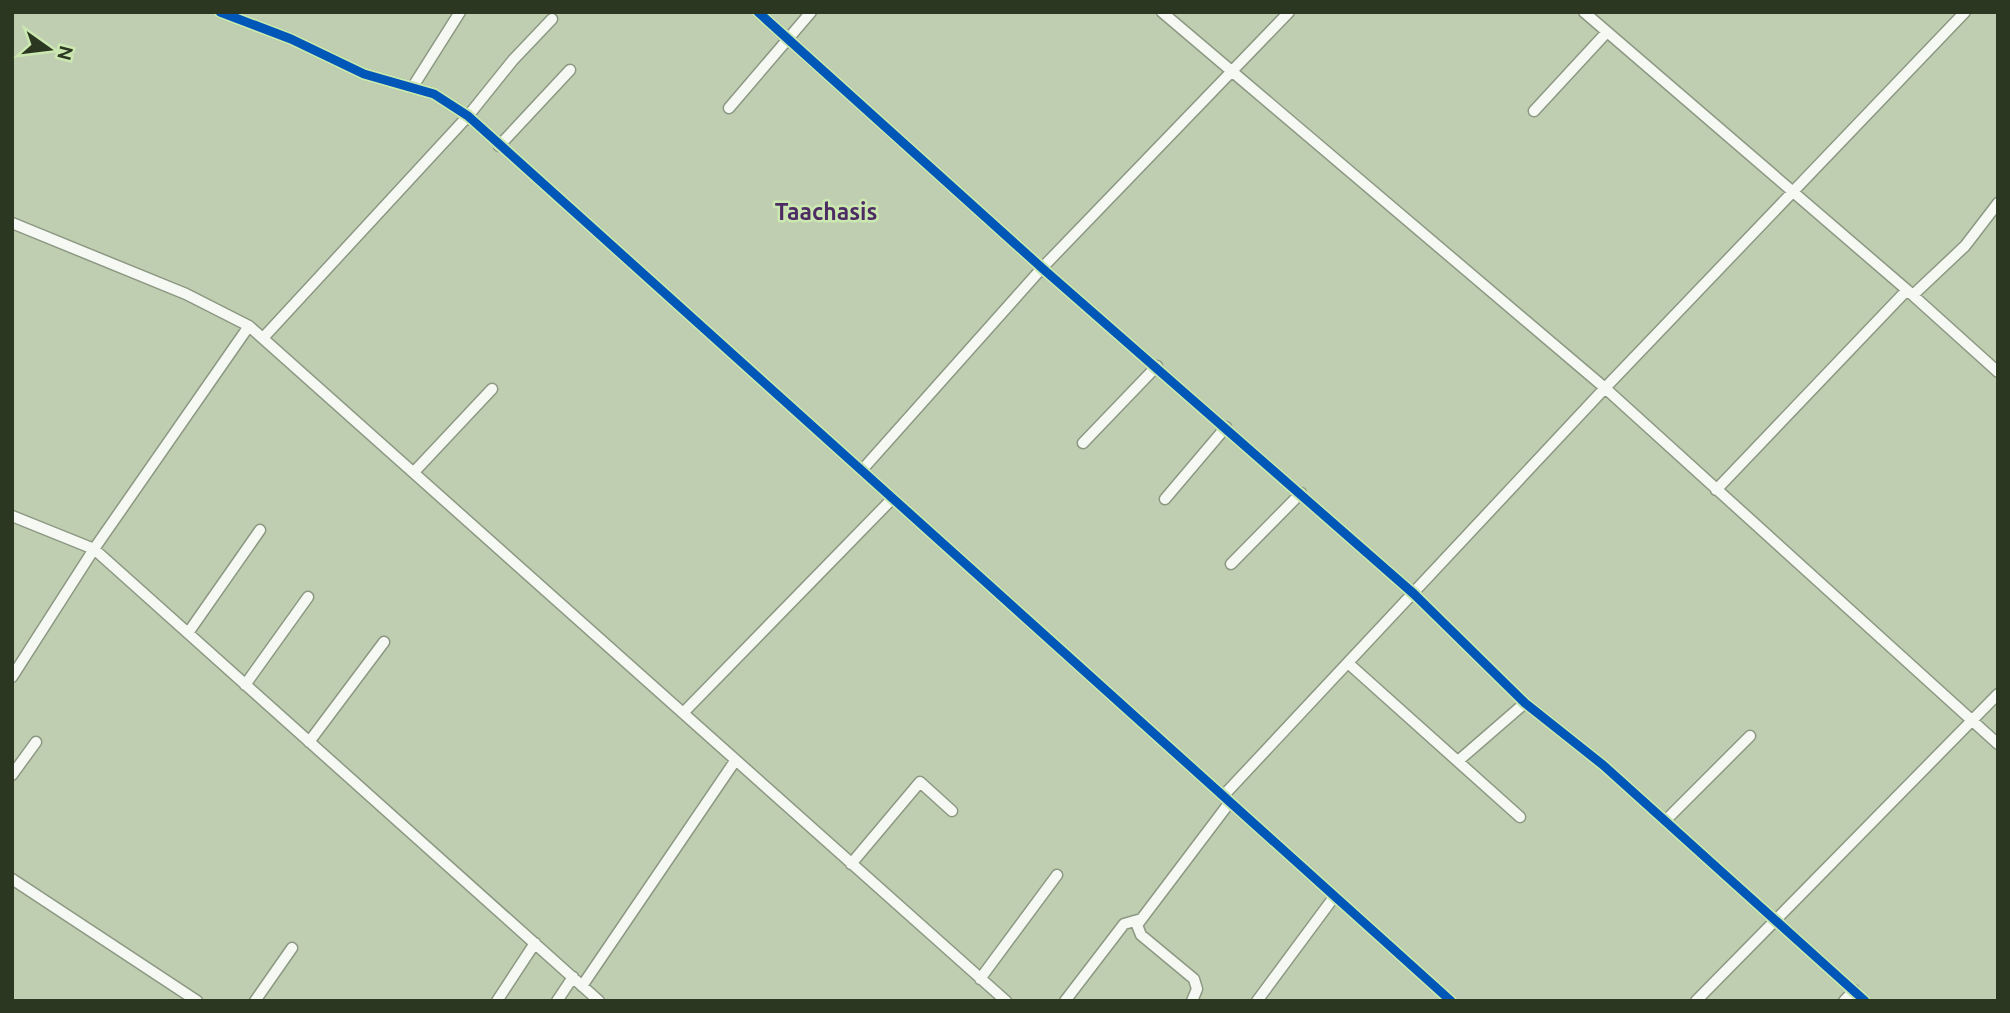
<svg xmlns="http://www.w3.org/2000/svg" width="2010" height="1013" font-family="Ubuntu,sans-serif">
	<rect width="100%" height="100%" fill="#bfceb1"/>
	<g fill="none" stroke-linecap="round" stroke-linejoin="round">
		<g stroke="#8c9882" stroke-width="13">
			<path id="street" d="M 220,12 L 291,39 L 364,74 L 434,94 L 468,116 L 1451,1001
				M 758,12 L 1042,268 L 1414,594 L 1525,703 L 1603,765 L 1865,1001
				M 1162,12 L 1605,388 L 1998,744
				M 1584,12 L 1907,290 L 1998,372
				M 412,88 L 460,12
				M 729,108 L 811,12
				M 1534,111 L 1607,32
				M 499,146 L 570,70
				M 12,223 L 186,294 L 249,326 L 1006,1001
				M 1913,295 L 1965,246 L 1998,203
				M 263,338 L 468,116 L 513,60 L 552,19
				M 1083,443 L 1157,366
				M 862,470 L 1042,268 L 1289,12
				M 414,472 L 492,389
				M 1716,490 L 1907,290
				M 1165,499 L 1226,427
				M 12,516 L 94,549 L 599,1001
				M 1231,564 L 1301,493
				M 188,633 L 260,530
				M 1348,663 L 1520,817
				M 12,677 L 94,549 L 249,326
				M 245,685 L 308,597
				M 684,712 L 892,499
				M 309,742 L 384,642
				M 1458,761 L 1525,703
				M 12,775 L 36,742
				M 1224,795 L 1605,388 L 1965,12
				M 1666,820 L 1750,736
				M 851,864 L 920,782 L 952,811
				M 12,879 L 197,1001
				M 980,979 L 1057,875
				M 582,986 L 735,761
				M 255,1001 L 292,948
				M 497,1001 L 535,943
				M 557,1001 L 573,977
				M 1065,1001 L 1124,924 L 1138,920
				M 1192,1001 L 1197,989 L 1194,979 L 1141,935 L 1137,925 L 1230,802
				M 1257,1001 L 1334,897
				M 1696,1001 L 1998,694
				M 1844,1001 L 1854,990"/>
		</g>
		<use href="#street" stroke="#f5f8f3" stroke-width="10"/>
		<g stroke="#cbe8b1" stroke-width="13">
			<path id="cycleway" d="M 220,12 L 291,39 L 364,74 L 434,94 L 468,116 L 1451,1001
				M 758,12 L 1042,268 L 1414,594 L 1525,703 L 1603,765 L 1865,1001"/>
		</g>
		<use href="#cycleway" stroke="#0057b8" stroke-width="9"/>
	</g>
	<g text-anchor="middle" stroke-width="5" stroke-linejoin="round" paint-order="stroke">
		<g font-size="23" font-weight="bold" fill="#4d2b63" stroke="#cbe8b1">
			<text x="826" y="220">Taachasis</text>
		</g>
	</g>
	<rect width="2010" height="1013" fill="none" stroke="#2c3721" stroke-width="28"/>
	<g transform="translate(49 49) rotate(104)" stroke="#cbe8b1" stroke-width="5" paint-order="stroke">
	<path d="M0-5L12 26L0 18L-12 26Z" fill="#2c3721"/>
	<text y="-10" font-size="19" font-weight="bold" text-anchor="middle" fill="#2c3721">N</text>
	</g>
</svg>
